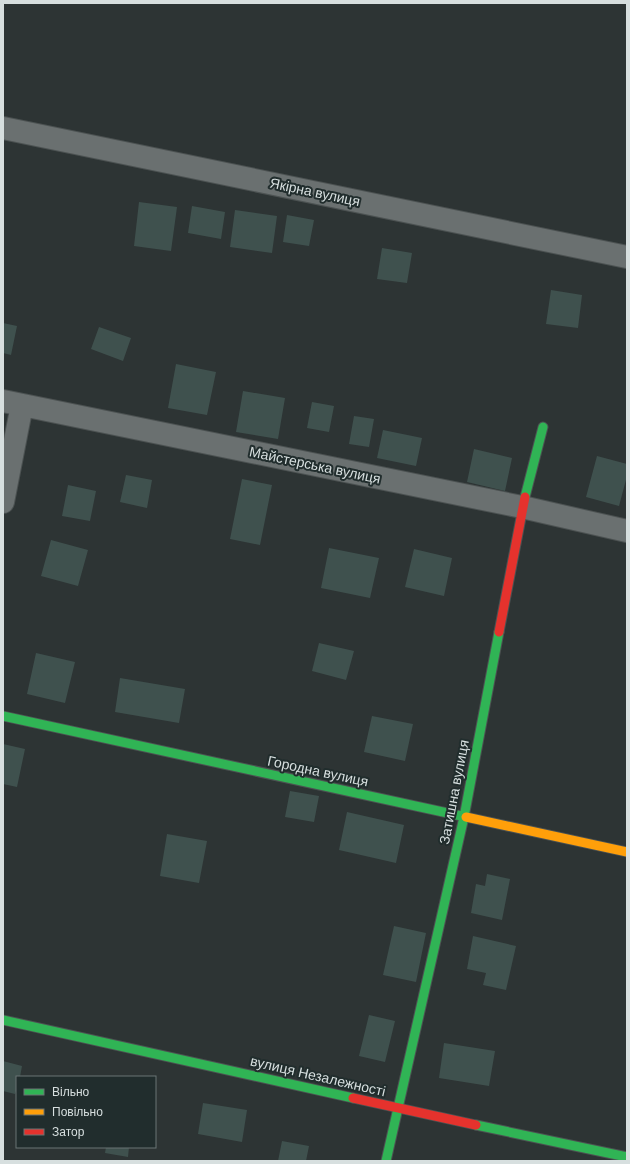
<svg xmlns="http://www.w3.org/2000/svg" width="630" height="1164" font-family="'DM Sans',sans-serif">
	<rect width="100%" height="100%" fill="#2d3434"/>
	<path fill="#3f514e" d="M 139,202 L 177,207 L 171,251 L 134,246 Z
		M 192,206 L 225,212 L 221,239 L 188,233 Z
		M 235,210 L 277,216 L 272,253 L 230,247 Z
		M 287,215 L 314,220 L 309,246 L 283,242 Z
		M 382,248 L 412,253 L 407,283 L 377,279 Z
		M 551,290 L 582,295 L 578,328 L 546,324 Z
		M 3,323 L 17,326 L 11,355 L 3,353 Z
		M 99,327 L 131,338 L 123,361 L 91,349 Z
		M 176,364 L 216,372 L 207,415 L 168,408 Z
		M 243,391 L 285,398 L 278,439 L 236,432 Z
		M 312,402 L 334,406 L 329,432 L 307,428 Z
		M 354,416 L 374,419 L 369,447 L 349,444 Z
		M 383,430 L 422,438 L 416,466 L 377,458 Z
		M 474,449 L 512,458 L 505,491 L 467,482 Z
		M 597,456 L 627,464 L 627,476 L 619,506 L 586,497 Z
		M 126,475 L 152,480 L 147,508 L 120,502 Z
		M 242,479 L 272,485 L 260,545 L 230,539 Z
		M 68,485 L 96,491 L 90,521 L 62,516 Z
		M 51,540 L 88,550 L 78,586 L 41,576 Z
		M 329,548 L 379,558 L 370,598 L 321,588 Z
		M 414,549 L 452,558 L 444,596 L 405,587 Z
		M 319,643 L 354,651 L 346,680 L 312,671 Z
		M 36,653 L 75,662 L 65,703 L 27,694 Z
		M 120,678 L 185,689 L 179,723 L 115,712 Z
		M 372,716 L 413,724 L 405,761 L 364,752 Z
		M 3,744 L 25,749 L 17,787 L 3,784 Z
		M 290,791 L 319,796 L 314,822 L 285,817 Z
		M 347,812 L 404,825 L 396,863 L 339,850 Z
		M 167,834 L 207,841 L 199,883 L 160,876 Z
		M 487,874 L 510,879 L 502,920 L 471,913 L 476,884 L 485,886 Z
		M 394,926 L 426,933 L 416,982 L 383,975 Z
		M 473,936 L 516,946 L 506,990 L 483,985 L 486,973 L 467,969 Z
		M 369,1015 L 395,1021 L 385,1062 L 359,1056 Z
		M 444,1043 L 495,1051 L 489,1086 L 439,1078 Z
		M 3,1061 L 22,1066 L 20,1077 L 17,1077 L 17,1088 L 15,1094 L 3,1091 Z
		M 203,1103 L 247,1110 L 242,1142 L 198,1134 Z
		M 282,1141 L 309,1146 L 306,1161 L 278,1161 Z
		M 106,1147 L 129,1147 L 128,1157 L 105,1153 Z"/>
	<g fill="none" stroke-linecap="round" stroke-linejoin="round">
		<g stroke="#4c5252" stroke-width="24">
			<path id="street" d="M 3,128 L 627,257
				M 3,401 L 522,507 L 627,531
				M 3,502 L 22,405"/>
		</g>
		<g stroke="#4c5252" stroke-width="11">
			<path id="fast" d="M 525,497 L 543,427
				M 3,716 L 466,817
				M 3,1020 L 353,1098
				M 476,1125 L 627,1157
				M 386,1161 L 464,817 L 499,632"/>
		</g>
		<g stroke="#4c5252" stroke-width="11">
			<path id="slow" d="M 466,817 L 627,852"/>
		</g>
		<g stroke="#4c5252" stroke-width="11">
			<path id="jam" d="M 499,632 L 525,497
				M 353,1098 L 476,1125"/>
		</g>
		<use href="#street" stroke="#6a7070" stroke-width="22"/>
		<use href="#fast" stroke="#30b455" stroke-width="9"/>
		<use href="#slow" stroke="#ff9f0a" stroke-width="9"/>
		<use href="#jam" stroke="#e5322d" stroke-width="9"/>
	</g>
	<g text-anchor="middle" stroke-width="4" stroke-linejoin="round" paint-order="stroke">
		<g font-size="14" fill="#d7dfdf" stroke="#212d2d">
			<text transform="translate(315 192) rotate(12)" y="5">Якірна вулиця</text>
			<text transform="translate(315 465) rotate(12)" y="5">Майстерська вулиця</text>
			<text transform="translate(318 771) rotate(12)" y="5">Городна вулиця</text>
			<text transform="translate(454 792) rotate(-79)" y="5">Затишна вулиця</text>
			<text transform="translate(318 1076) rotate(13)" y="5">вулиця Незалежності</text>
		</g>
	</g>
	<rect width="630" height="1164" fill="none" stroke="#d7dfdf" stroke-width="8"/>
	<rect x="16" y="1076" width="140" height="72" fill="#212d2d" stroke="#6a7474"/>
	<rect x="24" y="1089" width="20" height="6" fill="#30b455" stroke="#6a7474"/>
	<text x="52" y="1096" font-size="12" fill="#d7dfdf">Вільно</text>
	<rect x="24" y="1109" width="20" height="6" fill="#ff9f0a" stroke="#6a7474"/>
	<text x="52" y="1116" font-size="12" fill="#d7dfdf">Повільно</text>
	<rect x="24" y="1129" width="20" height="6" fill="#e5322d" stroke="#6a7474"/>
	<text x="52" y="1136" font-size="12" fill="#d7dfdf">Затор</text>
</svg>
